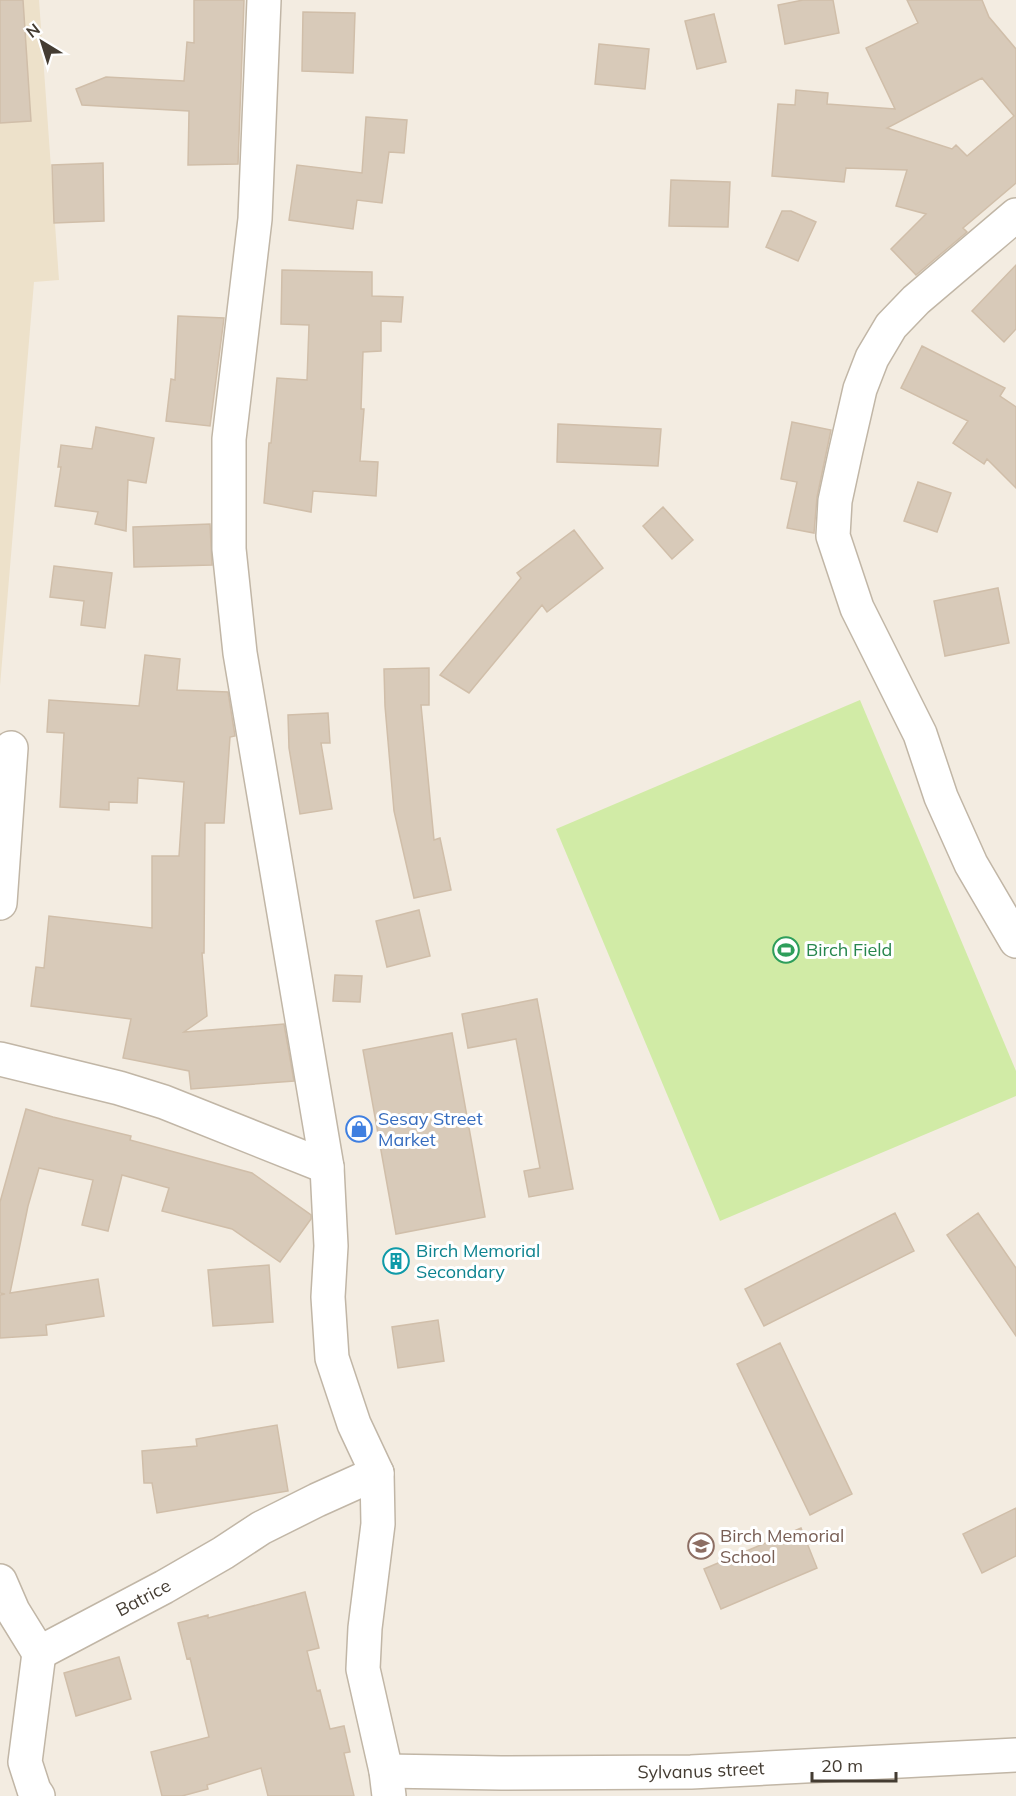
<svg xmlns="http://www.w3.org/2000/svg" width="1016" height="1796" font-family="Mulish,sans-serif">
	<rect width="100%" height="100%" fill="#f3ece1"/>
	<path fill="#ede1ca" d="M 0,0 L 39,0 L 59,280 L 34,282 L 0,686 Z"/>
	<path fill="#d1eba6" d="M 860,700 L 1016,1071 L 1016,1096 L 720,1221 L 556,829 Z"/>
	<path fill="#d8cab9" stroke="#d0bea9" stroke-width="1.5" fill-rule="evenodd" d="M 0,0 L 23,0 L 31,121 L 0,123 Z
		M 194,0 L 244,0 L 238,164 L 188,165 L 189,111 L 82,105 L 76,89 L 106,77 L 184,81 L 187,42 L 194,43 Z
		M 803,0 L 833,0 L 839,33 L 785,44 L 778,5 Z
		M 907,0 L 982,0 L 989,17 L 1016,49 L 1016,183 L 963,228 L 967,232 L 916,275 L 891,249 L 926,214 L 896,206 L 907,170 L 846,168 L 844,182 L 772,176 L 778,104 L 795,105 L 796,90 L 828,93 L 827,104 L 895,109 L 866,48 L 918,23 ZM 982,78 L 1014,116 L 967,156 L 956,145 L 952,149 L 887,128 Z
		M 303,12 L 355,13 L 353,73 L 302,71 Z
		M 714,14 L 726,62 L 697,69 L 685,21 Z
		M 599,44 L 649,49 L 645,89 L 595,84 Z
		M 366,117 L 407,120 L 404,153 L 389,152 L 382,203 L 357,200 L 353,229 L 289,220 L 297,165 L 362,173 Z
		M 103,163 L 104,221 L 54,223 L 52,165 Z
		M 671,180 L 730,182 L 728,227 L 669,226 Z
		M 782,211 L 791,211 L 816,222 L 798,261 L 766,247 Z
		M 1016,265 L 1016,329 L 1004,342 L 972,311 Z
		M 282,270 L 372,272 L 372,296 L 403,297 L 401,322 L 381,321 L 381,351 L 363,352 L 361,409 L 364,409 L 360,461 L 378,462 L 376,496 L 313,491 L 311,512 L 264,503 L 269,443 L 271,443 L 277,378 L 307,380 L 309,325 L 281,324 Z
		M 178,316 L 224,318 L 210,426 L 166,421 L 171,379 L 175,380 Z
		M 922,346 L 1005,388 L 1000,396 L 1016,407 L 1016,488 L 987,459 L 984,464 L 953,443 L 968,421 L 901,388 Z
		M 792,422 L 831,430 L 817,497 L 814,533 L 787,528 L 797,482 L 781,479 Z
		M 558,424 L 661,429 L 658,466 L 557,462 Z
		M 96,427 L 154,438 L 146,483 L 128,480 L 126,531 L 95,524 L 98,512 L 55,506 L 61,467 L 58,467 L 61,445 L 92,449 Z
		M 918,482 L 951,493 L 937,532 L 904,521 Z
		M 663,507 L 693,540 L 672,559 L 643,526 Z
		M 210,524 L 212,565 L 134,567 L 133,527 Z
		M 574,530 L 603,568 L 547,612 L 542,605 L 469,693 L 440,675 L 521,578 L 517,573 Z
		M 54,566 L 112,573 L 105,628 L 81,625 L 84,601 L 50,597 Z
		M 998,588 L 1009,643 L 945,656 L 934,601 Z
		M 145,655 L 180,659 L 177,690 L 228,692 L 235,736 L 230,737 L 224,823 L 205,823 L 204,953 L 202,953 L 207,1016 L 184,1032 L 284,1024 L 294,1081 L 191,1089 L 189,1071 L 123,1058 L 131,1019 L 31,1006 L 36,967 L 44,968 L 49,916 L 152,928 L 152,856 L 179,856 L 184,782 L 138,778 L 137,803 L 109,802 L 109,810 L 60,807 L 64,733 L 47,732 L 49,700 L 139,706 Z
		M 429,668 L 429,705 L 421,705 L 434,840 L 440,838 L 451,890 L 414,898 L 394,811 L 385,706 L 384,669 Z
		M 328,713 L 330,743 L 321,743 L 332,809 L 300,814 L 289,748 L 288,715 Z
		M 419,910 L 430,956 L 387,967 L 376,921 Z
		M 335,975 L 362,976 L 360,1002 L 333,1001 Z
		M 537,999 L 573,1189 L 529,1197 L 524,1171 L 540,1168 L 516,1039 L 468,1048 L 462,1014 Z
		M 452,1033 L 485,1217 L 396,1234 L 363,1050 Z
		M 26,1109 L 53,1117 L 131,1136 L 130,1140 L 252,1173 L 311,1215 L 311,1219 L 280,1262 L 232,1229 L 162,1211 L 169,1188 L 122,1175 L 108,1231 L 82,1225 L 93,1180 L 39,1168 L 28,1206 L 10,1293 L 98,1279 L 104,1316 L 46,1325 L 47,1335 L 0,1338 L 0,1295 L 5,1294 L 0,1293 L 0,1202 Z
		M 895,1213 L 914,1251 L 764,1326 L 745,1289 Z
		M 978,1213 L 1016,1268 L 1016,1336 L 947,1235 Z
		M 269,1265 L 273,1322 L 213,1326 L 208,1270 Z
		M 438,1320 L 444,1361 L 398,1368 L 392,1327 Z
		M 780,1343 L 852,1494 L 810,1515 L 737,1364 Z
		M 277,1425 L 288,1491 L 157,1513 L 152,1483 L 144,1483 L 142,1451 L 197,1446 L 196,1439 Z
		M 1016,1508 L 1016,1556 L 982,1573 L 963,1534 Z
		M 801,1528 L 817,1568 L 721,1609 L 704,1569 Z
		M 305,1592 L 319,1648 L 307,1651 L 317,1691 L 320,1690 L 330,1729 L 344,1726 L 350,1752 L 344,1753 L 354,1796 L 268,1796 L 261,1768 L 207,1785 L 208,1789 L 182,1796 L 162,1796 L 151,1752 L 209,1737 L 190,1658 L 187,1659 L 178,1623 L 208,1615 L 208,1618 Z
		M 119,1657 L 131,1699 L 76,1716 L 64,1673 Z"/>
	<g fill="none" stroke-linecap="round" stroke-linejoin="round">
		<g stroke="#c1b6a6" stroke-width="36">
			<g id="minor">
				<path d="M 264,0 L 255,219 L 229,439 L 229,549 L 240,653 L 327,1167 L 331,1246 L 328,1297 L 332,1358 L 354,1424 L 377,1473 L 378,1524 L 365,1628 L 363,1669 L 386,1771 L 389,1796"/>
				<path d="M 1016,215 L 916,300 L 891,326 L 872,358 L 860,389 L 846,450 L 835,501 L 833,536 L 857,608 L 920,734 L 941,797 L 971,864 L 1016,941"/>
				<path d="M 0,903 L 11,748"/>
				<path d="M 0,1059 L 119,1088 L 164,1102 L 327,1167"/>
				<path d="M 0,1581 L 13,1611 L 39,1653"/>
				<path id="s1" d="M 39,1653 L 164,1587 L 223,1553 L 261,1528 L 317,1500 L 377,1473"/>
				<path id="s2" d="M 386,1771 L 501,1773 L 691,1772 L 1016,1755"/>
				<path d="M 38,1796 L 34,1790 L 25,1762 L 39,1653"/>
			</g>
		</g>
		<use href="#minor" stroke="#fff" stroke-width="33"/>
	</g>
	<defs>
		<g id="stadium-ring" transform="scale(1.35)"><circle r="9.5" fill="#fff" stroke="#2e9e5b" stroke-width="1.5"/><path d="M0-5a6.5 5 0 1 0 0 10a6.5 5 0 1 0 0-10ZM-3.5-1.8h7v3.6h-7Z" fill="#2e9e5b"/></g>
		<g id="shop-ring" transform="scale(1.35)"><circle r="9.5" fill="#fff" stroke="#3f7fe0" stroke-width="1.5"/><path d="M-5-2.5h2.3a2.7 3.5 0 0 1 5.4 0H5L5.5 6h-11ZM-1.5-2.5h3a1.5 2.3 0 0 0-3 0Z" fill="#3f7fe0"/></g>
		<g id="building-ring" transform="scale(1.35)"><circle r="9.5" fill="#fff" stroke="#0f9aa8" stroke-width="1.5"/><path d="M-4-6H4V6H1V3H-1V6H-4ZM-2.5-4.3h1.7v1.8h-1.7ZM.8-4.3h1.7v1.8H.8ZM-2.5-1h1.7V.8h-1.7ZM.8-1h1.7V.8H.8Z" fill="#0f9aa8"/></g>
		<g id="school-ring" transform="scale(1.35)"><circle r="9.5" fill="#fff" stroke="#8d6e63" stroke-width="1.5"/><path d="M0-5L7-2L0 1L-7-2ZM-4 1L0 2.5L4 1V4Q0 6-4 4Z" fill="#8d6e63"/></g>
	</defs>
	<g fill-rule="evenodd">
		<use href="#stadium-ring" x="786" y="950"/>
		<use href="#shop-ring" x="359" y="1129"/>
		<use href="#building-ring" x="396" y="1261"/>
		<use href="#school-ring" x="701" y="1546"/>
	</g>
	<g text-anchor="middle" stroke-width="6" stroke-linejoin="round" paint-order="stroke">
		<g font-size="18" fill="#27864d" stroke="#fff" text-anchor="start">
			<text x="806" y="956">Birch Field</text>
		</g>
		<g font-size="18" fill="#366cbe" stroke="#fff" text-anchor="start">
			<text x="378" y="1125">Sesay Street<tspan x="378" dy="21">Market</tspan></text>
		</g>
		<g font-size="18" fill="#0d838f" stroke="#fff" text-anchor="start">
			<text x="416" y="1257">Birch Memorial<tspan x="416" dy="21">Secondary</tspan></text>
		</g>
		<g font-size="18" fill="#785e54" stroke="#fff" text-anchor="start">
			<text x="720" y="1542">Birch Memorial<tspan x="720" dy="21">School</tspan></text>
		</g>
		<g font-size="18" fill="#443c32" stroke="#fff">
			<text dy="6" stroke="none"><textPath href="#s1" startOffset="118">Batrice</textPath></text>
			<text dy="6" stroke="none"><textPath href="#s2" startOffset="315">Sylvanus street</textPath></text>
		</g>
	</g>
	<g transform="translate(42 42) rotate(322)" stroke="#ffffff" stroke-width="4.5" paint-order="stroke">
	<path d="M0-4.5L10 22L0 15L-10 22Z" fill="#443c32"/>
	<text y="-9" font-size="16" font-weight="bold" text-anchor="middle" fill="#443c32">N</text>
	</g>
	<path d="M812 1772v9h84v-9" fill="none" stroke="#443c32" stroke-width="3"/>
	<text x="821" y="1772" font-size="18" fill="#443c32" stroke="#ffffff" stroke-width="4.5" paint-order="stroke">20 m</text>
</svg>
